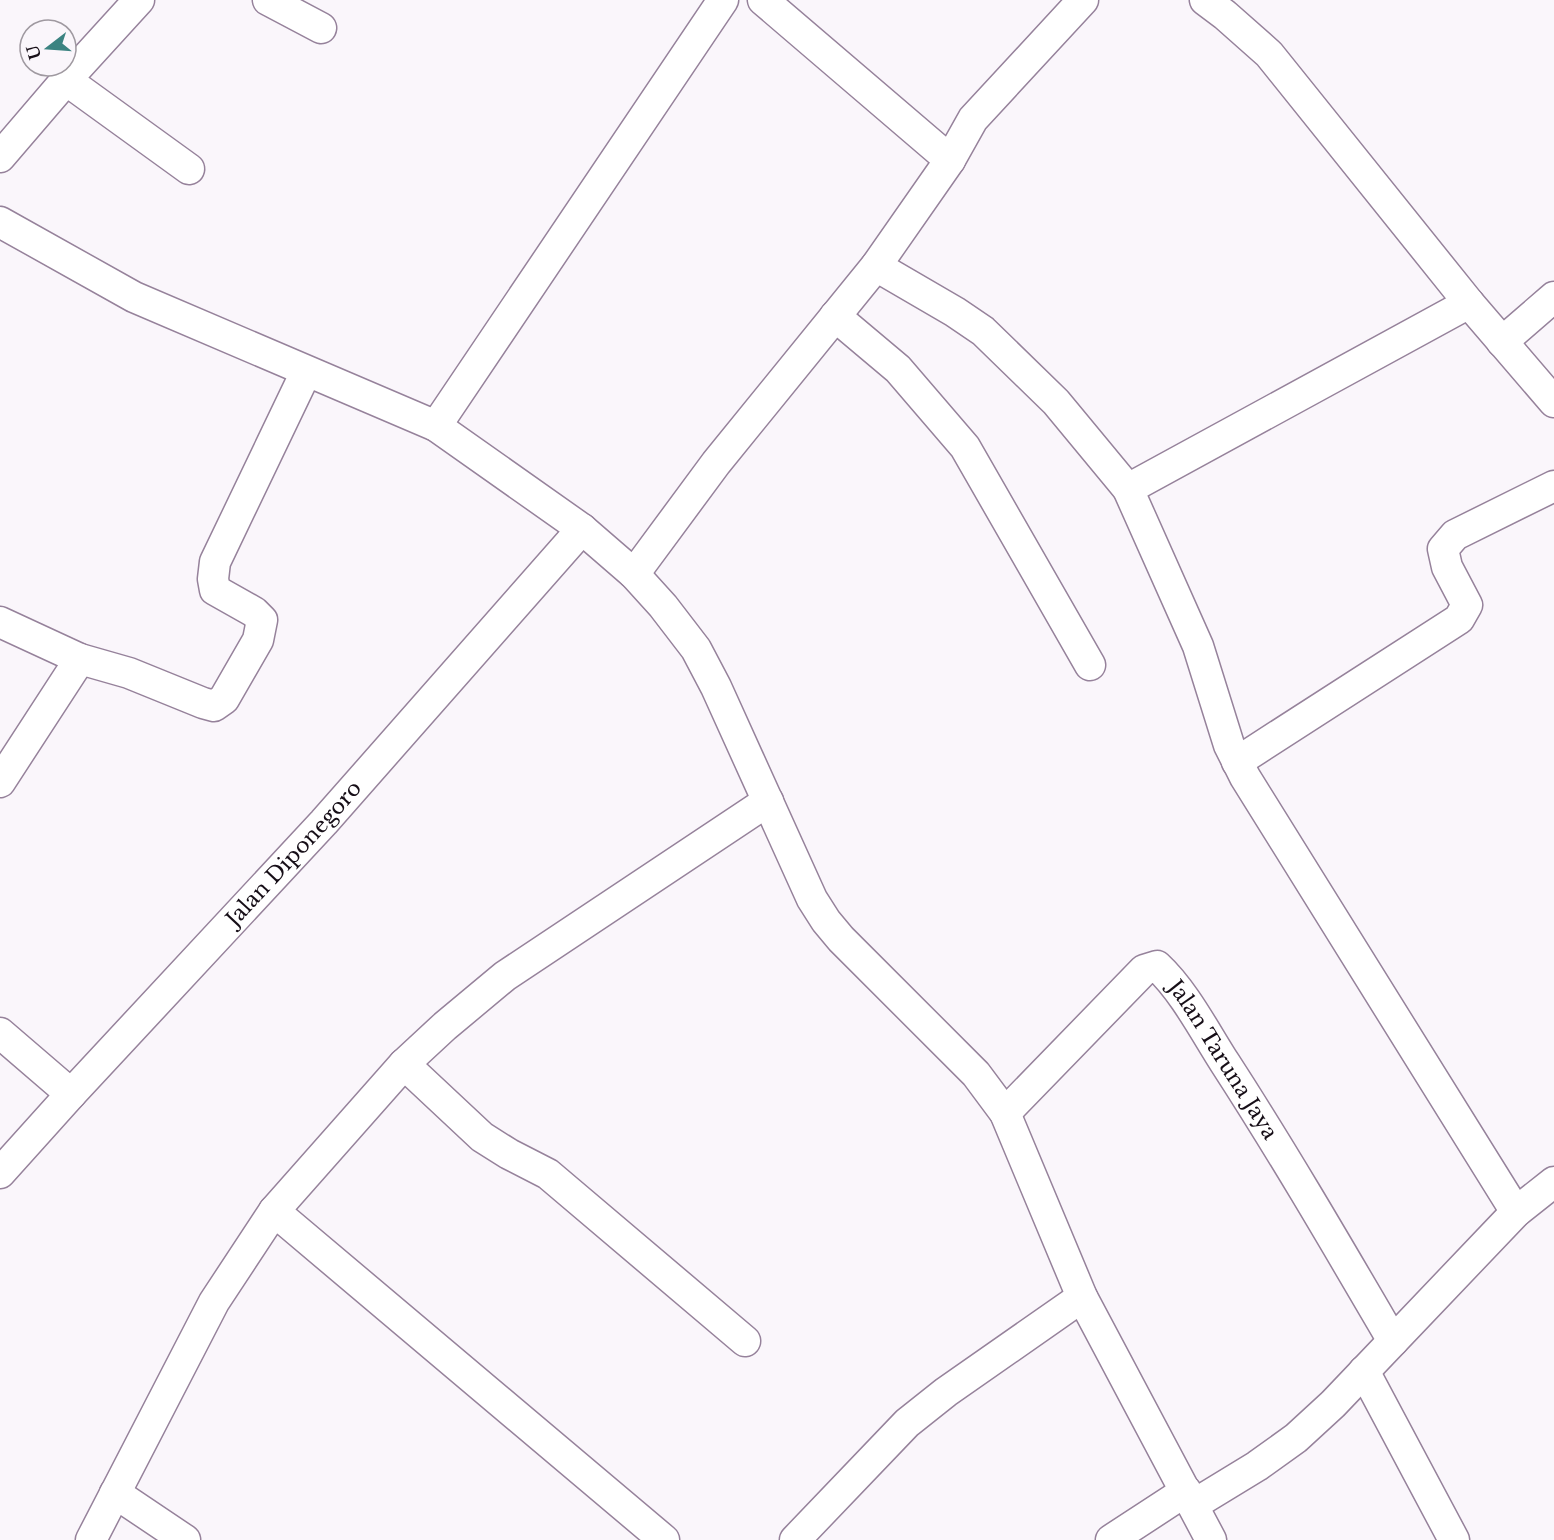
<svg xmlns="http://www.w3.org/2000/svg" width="1554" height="1540" font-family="'Libre Baskerville',serif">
	<rect width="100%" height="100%" fill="#faf6fb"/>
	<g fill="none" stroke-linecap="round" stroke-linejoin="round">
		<g stroke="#96829b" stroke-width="33">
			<g id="minor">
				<path d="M 268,0 L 321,28"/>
				<path d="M 763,0 L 950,160"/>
				<path d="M 1205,0 L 1225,15 L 1269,54 L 1469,303 L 1554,402"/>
				<path d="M 66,80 L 189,169"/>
				<path d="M 0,157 L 66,80 L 139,0"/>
				<path d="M 0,222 L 134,297 L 436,426 L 582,529 L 634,574 L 663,606 L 696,649 L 716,687 L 812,899 L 826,921 L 841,939 L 976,1074 L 1005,1113 L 1082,1297 L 1211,1540"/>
				<path d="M 876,266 L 955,312 L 983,331 L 1056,402 L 1128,489 L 1198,646 L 1229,745 L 1245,777 L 1516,1212"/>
				<path d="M 835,316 L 898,369 L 965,447 L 1090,665"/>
				<path d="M 1502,342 L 1554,297"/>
				<path d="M 436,426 L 723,0"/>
				<path d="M 1128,489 L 1469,303"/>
				<path d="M 634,574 L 716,463 L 876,266 L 950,160 L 973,119 L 1083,0"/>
				<path d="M 0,622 L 80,659 L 129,673 L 203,703 L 214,706 L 224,699 L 258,640 L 262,620 L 254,612 L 215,590 L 213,579 L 215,562 L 306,372"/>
				<path d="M 1237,762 L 1459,619 L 1467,605 L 1447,567 L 1443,549 L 1455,535 L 1554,486"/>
				<path d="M 0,782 L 80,659"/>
				<path d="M 0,1033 L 71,1094"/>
				<path d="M 404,1064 L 482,1137 L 509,1154 L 548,1174 L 745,1341"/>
				<path id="s1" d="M 1005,1113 L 1144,970 L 1157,966 C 1184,991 1205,1032 1225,1063 C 1284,1154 1338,1247 1393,1341"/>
				<path id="s2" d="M 0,1173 L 71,1094 L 324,822 L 582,529"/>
				<path d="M 274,1211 L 664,1540"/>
				<path d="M 1364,1371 L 1454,1540"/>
				<path d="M 115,1493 L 185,1540"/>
				<path d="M 1193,1505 L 1257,1466 L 1296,1438 L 1333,1404 L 1516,1212 L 1554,1182"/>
				<path d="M 91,1540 L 214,1302 L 274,1211 L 404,1064 L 445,1026 L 505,976 L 768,801"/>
				<path d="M 795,1540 L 907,1423 L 946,1392 L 1082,1297"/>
				<path d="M 1111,1540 L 1186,1491"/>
			</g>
		</g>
		<use href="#minor" stroke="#fff" stroke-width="30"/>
	</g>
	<g text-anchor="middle" stroke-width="4.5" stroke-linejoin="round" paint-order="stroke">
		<g font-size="21" fill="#160e17" stroke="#faf6fb">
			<text dy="7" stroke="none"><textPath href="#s2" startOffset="434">Jalan Diponegoro</textPath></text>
			<text dy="7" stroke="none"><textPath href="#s1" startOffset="328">Jalan Taruna Jaya</textPath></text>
		</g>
	</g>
	<g transform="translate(48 48) rotate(253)"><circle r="28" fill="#faf6fb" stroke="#9f99a0" stroke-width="1.5"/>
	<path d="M0-4.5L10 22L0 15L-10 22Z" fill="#3b8381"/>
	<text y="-9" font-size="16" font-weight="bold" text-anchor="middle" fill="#160e17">U</text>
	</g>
</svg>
